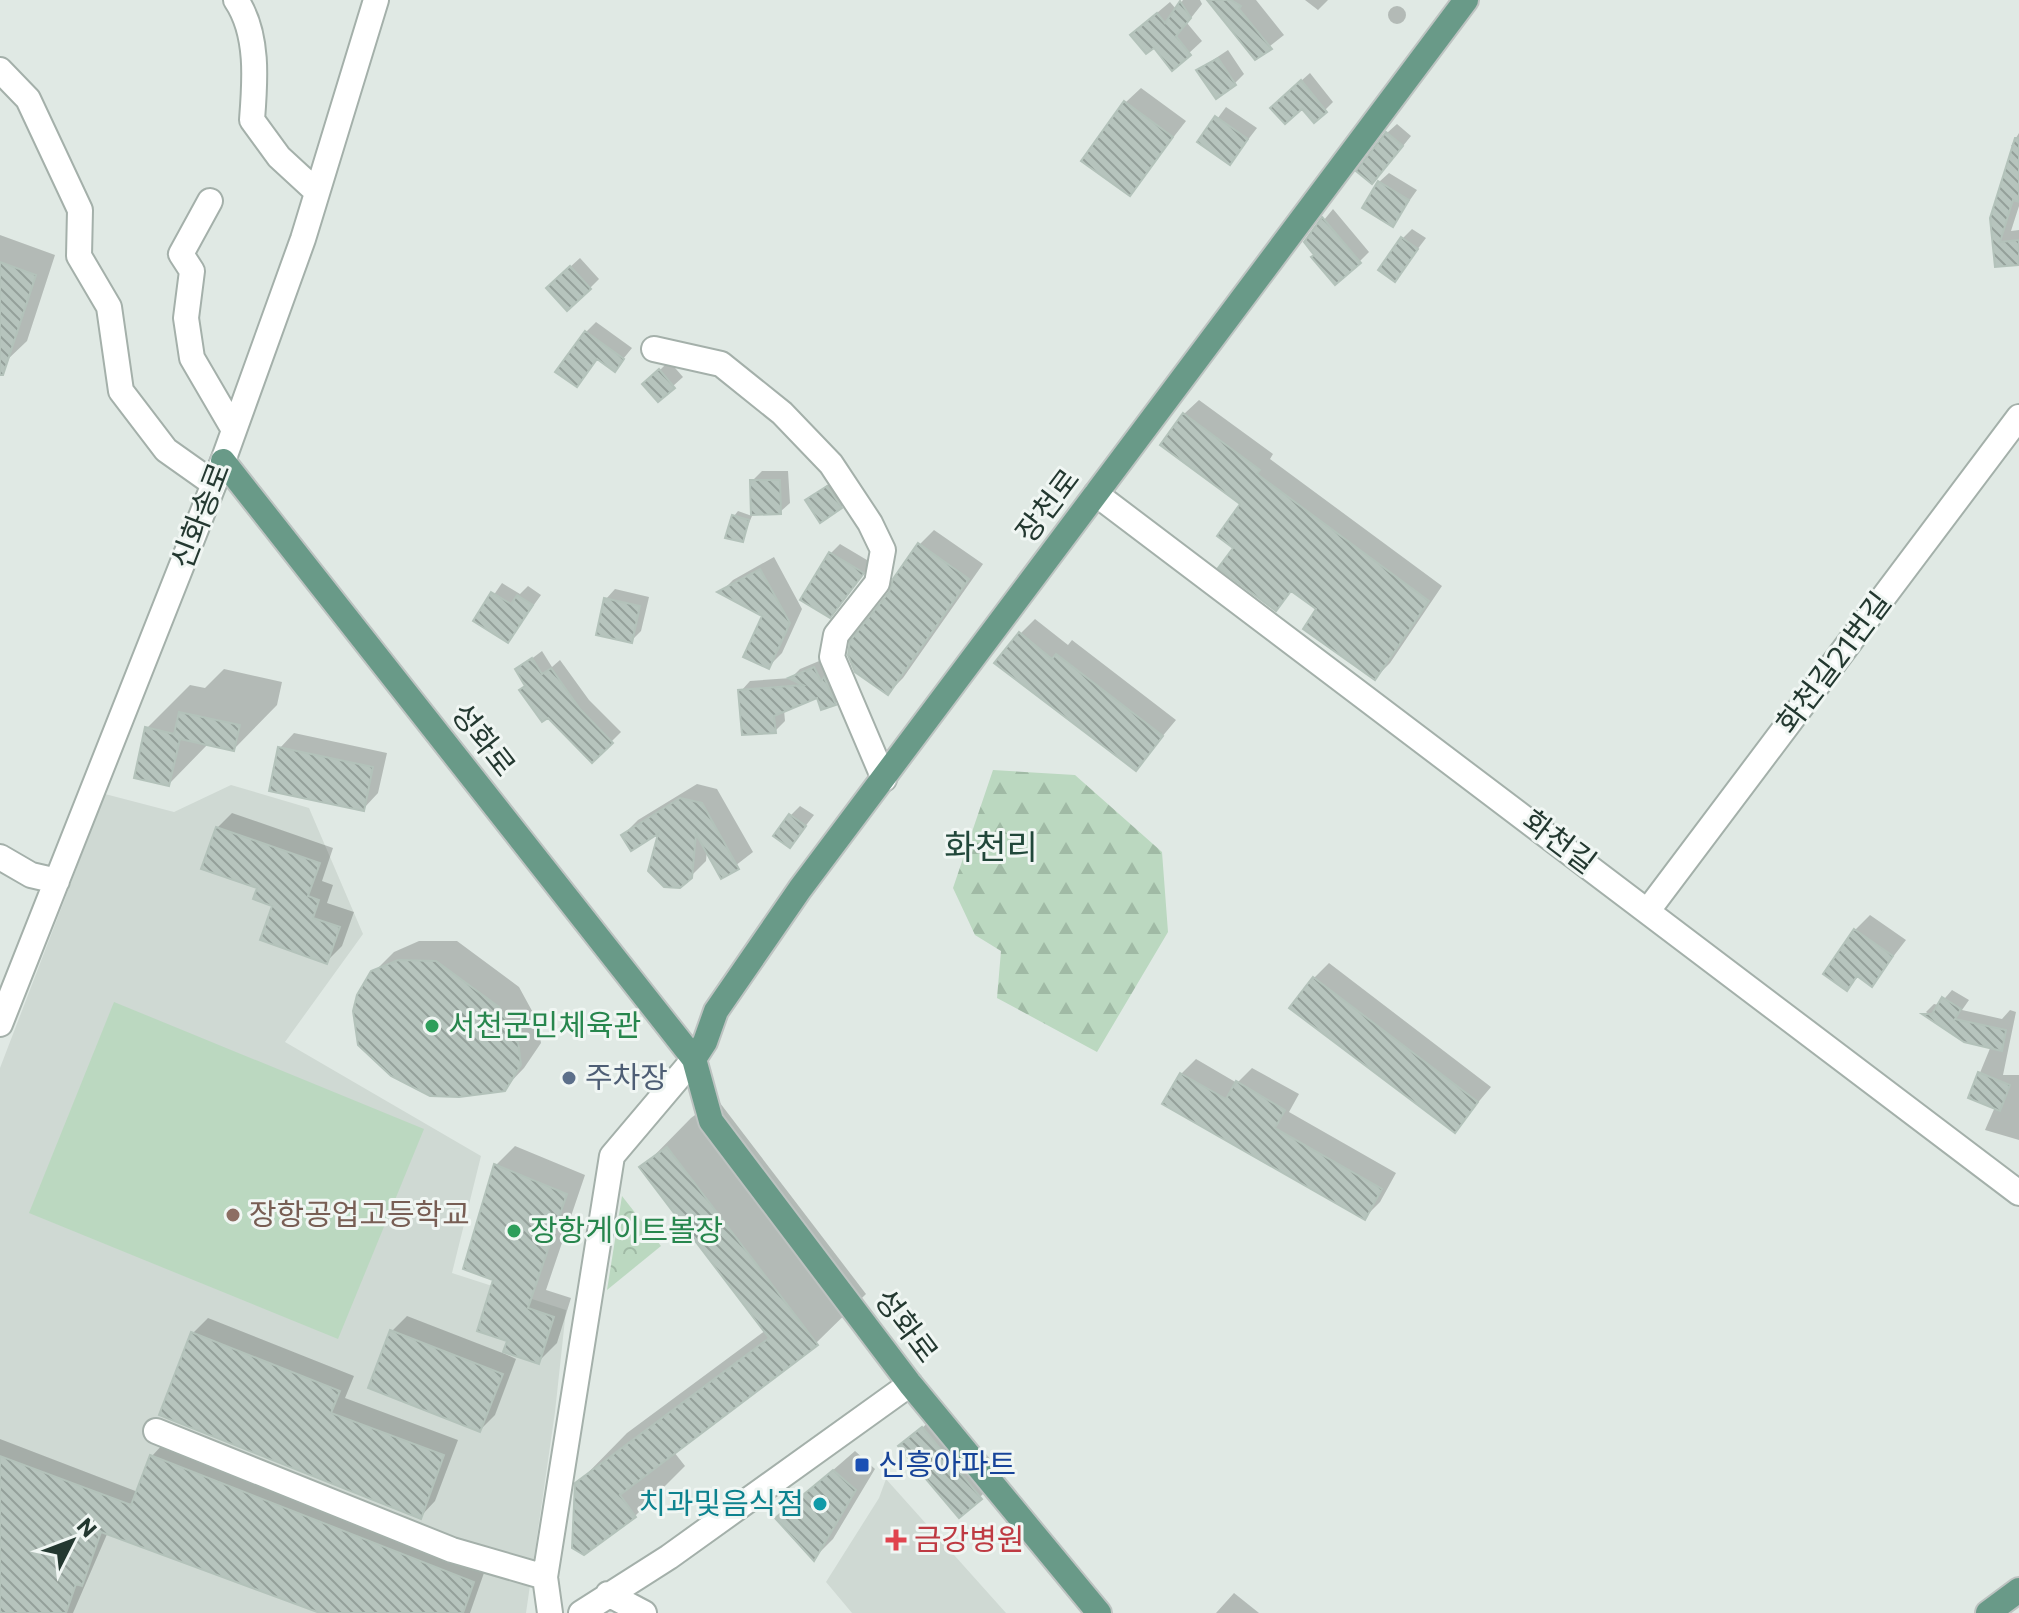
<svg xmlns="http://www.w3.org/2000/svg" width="2019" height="1613" font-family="Commissioner,'Noto Sans KR',sans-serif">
	<defs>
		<pattern id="forest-firs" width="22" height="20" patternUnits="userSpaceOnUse" patternTransform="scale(2)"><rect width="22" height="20" fill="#bbd8c0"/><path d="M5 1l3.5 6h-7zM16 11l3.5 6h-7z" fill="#a0baa5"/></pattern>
		<pattern id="park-crowns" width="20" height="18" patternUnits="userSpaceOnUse" patternTransform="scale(2)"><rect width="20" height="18" fill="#bbd8c0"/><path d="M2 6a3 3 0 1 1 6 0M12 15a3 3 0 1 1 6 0" fill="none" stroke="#a0baa5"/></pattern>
		<pattern id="building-back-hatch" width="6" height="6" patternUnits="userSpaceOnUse" patternTransform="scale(2)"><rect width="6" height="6" fill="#b6c4bd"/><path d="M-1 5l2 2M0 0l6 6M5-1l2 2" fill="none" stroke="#94a09a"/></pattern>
	</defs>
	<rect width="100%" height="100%" fill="#e0e9e4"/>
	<path fill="#cfd9d3" d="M 231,785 L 309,808 L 363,934 L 285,1042 L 481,1156 L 452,1273 L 566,1310 L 555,1412 L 526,1613 L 0,1613 L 0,1068 L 105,794 L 174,812 Z
		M 886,1479 L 1006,1613 L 852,1613 L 826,1582 L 879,1498 Z"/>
	<path fill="url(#forest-firs)" d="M 993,770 L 1075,775 L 1162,852 L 1168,932 L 1097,1052 L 997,998 L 1001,951 L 975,935 L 953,888 Z"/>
	<path fill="url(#park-crowns)" d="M 622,1196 L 661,1246 L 607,1290 Z"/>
	<path fill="#bbd8c0" d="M 114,1002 L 424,1129 L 338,1339 L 29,1213 Z"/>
	<path fill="#0003" d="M 1183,0 L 1200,0 L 1202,4 L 1187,23 L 1202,41 L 1173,68 L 1145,23 L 1170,2 L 1176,9 Z
		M 1209,0 L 1256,0 L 1284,35 L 1256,57 Z
		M 1305,0 L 1328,0 L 1318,10 Z
		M1388 15a9 9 0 1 1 18 0a9 9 0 1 1-18 0Z
		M 1228,50 L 1244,74 L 1234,84 L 1198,70 Z
		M 1310,73 L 1333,102 L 1325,110 L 1281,99 Z
		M 1141,88 L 1186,121 L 1129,194 L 1126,102 Z
		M 1226,107 L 1257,128 L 1230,163 L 1200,142 Z
		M 1397,124 L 1411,136 L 1382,172 L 1387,133 Z
		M 2019,133 L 2019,206 L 2011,231 L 2019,230 L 2019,263 L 1997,265 L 1992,219 L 2014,148 L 2011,146 Z
		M 1389,173 L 1417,190 L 1393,224 L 1379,182 Z
		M 1333,209 L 1369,252 L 1360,261 L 1317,254 L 1306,242 Z
		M 1412,229 L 1426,238 L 1395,279 L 1403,238 Z
		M 0,235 L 55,255 L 27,341 L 6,361 L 0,358 Z
		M 580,258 L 599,279 L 590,288 L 558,278 Z
		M 596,322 L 632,348 L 615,369 L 598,357 L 576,385 L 586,332 Z
		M 669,361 L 683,377 L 673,386 L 655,375 Z
		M 1199,400 L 1273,454 L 1270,459 L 1442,586 L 1390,663 L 1375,678 L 1319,609 L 1293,590 L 1275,609 L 1236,547 L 1243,504 L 1184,414 Z
		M 762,471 L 788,471 L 790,503 L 780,512 L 752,481 Z
		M 838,477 L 851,497 L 841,507 L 807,500 Z
		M 738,511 L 752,516 L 742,540 L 734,516 Z
		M 934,530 L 983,564 L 903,678 L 888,693 L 891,593 L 920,544 Z
		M 840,544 L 872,563 L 830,615 L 831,553 Z
		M 774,557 L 802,609 L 782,653 L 768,667 L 764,615 L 721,592 L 733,580 Z
		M 502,583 L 520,594 L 528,586 L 541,595 L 508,641 L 476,621 Z
		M 615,589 L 649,597 L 641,631 L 631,641 L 606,599 Z
		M 1035,619 L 1068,645 L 1072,640 L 1176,720 L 1136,768 L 1020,634 Z
		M 542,651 L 552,667 L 560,660 L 589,700 L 621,732 L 592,761 L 518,669 Z
		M 824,659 L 845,694 L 835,703 L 818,696 L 784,710 L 785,721 L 775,731 L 741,691 L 750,681 L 791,678 L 800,669 Z
		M 224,669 L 282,682 L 277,705 L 234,749 L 209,743 L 169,784 L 147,728 L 190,685 L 205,688 Z
		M 294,733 L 387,753 L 378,793 L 364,808 L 280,748 Z
		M 697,784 L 717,789 L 753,852 L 722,876 L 707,850 L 706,861 L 690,877 L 662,829 L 623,835 L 638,820 Z
		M 800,806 L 814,815 L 790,846 L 790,816 Z
		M 232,813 L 333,848 L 322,881 L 333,885 L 327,903 L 354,912 L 342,946 L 327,961 L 259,887 L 217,828 Z
		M 1870,915 L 1906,940 L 1872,984 L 1859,976 L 1847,988 L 1855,930 Z
		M 419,941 L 457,941 L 519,987 L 537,1020 L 541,1043 L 524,1068 L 504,1089 L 373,973 L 394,952 Z
		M 1329,963 L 1491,1087 L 1454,1131 L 1314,978 Z
		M 1952,990 L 1969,1000 L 1962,1010 L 2002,1019 L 2010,1010 L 2016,1012 L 2003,1075 L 2019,1075 L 2019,1140 L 1985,1130 L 1995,1107 L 1970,1097 L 1991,1046 L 1964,1041 L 1926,1012 L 1934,1004 L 1939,1005 Z
		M 1196,1059 L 1237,1083 L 1252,1068 L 1299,1094 L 1289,1112 L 1396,1173 L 1380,1202 L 1365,1217 L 1181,1074 Z
		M 717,1099 L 866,1294 L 816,1343 L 674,1452 L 685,1466 L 635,1516 L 584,1553 L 577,1484 L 627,1433 L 766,1330 L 642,1168 L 691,1118 Z
		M 515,1146 L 585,1175 L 546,1290 L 571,1298 L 557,1343 L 538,1362 L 506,1351 L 505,1354 L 516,1359 L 495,1415 L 480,1430 L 392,1331 L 407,1316 L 505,1354 L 509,1339 L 496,1278 L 496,1165 Z
		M 208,1318 L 354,1376 L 345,1398 L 458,1440 L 435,1501 L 421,1516 L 193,1333 Z
		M 943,1409 L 1000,1477 L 980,1497 L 901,1447 Z
		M 0,1439 L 138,1492 L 152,1456 L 164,1443 L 485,1570 L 470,1613 L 321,1613 L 108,1532 L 73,1613 L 0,1613 Z
		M 855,1451 L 875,1469 L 833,1539 L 814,1558 L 778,1518 Z
		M 1234,1593 L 1259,1613 L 1216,1613 Z"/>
	<path fill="url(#building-back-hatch)" stroke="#b3c2ba" stroke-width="2" d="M 1207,0 L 1231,0 L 1241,6 L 1239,9 L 1272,49 L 1255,60 Z
		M 1180,1 L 1191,18 L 1176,36 L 1191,55 L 1172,71 L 1154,48 L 1146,54 L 1130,35 L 1157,13 L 1165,23 Z
		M 1218,58 L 1236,85 L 1216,99 L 1196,70 Z
		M 1301,80 L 1327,112 L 1314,123 L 1302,109 L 1285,124 L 1270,108 Z
		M 1124,101 L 1173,137 L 1130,196 L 1081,161 Z
		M 1215,116 L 1248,139 L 1230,165 L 1197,142 Z
		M 1386,132 L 1403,146 L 1372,184 L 1356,171 Z
		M 2015,138 L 2019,138 L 2019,202 L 2013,200 L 2000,242 L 2019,240 L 2019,265 L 1995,267 L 1990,218 Z
		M 1378,181 L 1409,200 L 1393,227 L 1362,208 Z
		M 1322,217 L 1361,263 L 1335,285 L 1311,257 L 1314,255 L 1304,242 Z
		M 1401,237 L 1418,249 L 1395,282 L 1378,270 Z
		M 0,262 L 36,275 L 3,375 L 0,375 Z
		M 570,266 L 591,289 L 567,311 L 546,288 Z
		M 585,331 L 624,359 L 615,372 L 597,359 L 577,387 L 555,372 Z
		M 659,369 L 675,388 L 658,402 L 642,384 Z
		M 1183,413 L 1260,470 L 1257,474 L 1429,601 L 1375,680 L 1303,629 L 1316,609 L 1291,591 L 1276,611 L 1218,568 L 1233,548 L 1217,536 L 1240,504 L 1160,445 Z
		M 750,480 L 780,480 L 781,514 L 751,515 Z
		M 827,486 L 842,508 L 820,523 L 805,500 Z
		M 732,515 L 749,520 L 743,542 L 725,538 Z
		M 918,543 L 969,579 L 888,695 L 855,672 L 848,655 L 850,641 L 889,592 L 893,579 Z
		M 829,552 L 864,573 L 830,618 L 800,600 Z
		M 760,569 L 790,623 L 769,669 L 743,657 L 762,616 L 717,592 Z
		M 491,592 L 511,604 L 517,595 L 533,605 L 508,643 L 473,621 Z
		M 604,598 L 640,606 L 632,643 L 596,635 Z
		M 1019,632 L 1052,659 L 1056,654 L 1163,736 L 1136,771 L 994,663 Z
		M 532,658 L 542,674 L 551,668 L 580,709 L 613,743 L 592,763 L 548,718 L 542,722 L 519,690 L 525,686 L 515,669 Z
		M 814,667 L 821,681 L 824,677 L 836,705 L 821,710 L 817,698 L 774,716 L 776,733 L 742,735 L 738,690 L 803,685 L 788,678 Z
		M 179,712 L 240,725 L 234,751 L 180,739 L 169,786 L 134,778 L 145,727 L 174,734 Z
		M 278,747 L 373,767 L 364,811 L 269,791 Z
		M 680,798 L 702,803 L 739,869 L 721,879 L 696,834 L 692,878 L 680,888 L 664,887 L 648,871 L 658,834 L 631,851 L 621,835 Z
		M 789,814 L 806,826 L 790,848 L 773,836 Z
		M 216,827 L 320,863 L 308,896 L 319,900 L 313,918 L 340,927 L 327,964 L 260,940 L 272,906 L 253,899 L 257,888 L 201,869 Z
		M 1854,929 L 1893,956 L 1872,987 L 1857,976 L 1847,991 L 1823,974 Z
		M 398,960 L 436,961 L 499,1007 L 518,1041 L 521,1065 L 505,1091 L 459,1097 L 430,1096 L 391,1076 L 358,1045 L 353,1011 L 357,995 L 371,971 Z
		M 1313,977 L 1478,1102 L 1455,1133 L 1289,1008 Z
		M 1942,997 L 1961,1009 L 1955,1019 L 2006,1030 L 2002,1051 L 1964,1042 L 1922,1014 L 1932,1014 Z
		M 1978,1072 L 2010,1085 L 2000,1111 L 1968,1098 Z
		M 1180,1073 L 1226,1099 L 1236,1081 L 1285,1110 L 1275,1128 L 1382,1189 L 1365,1220 L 1162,1104 Z
		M 667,1147 L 818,1345 L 620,1495 L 636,1517 L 584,1555 L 572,1548 L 575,1483 L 769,1338 L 639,1167 Z
		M 494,1164 L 567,1194 L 528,1308 L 554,1317 L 539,1364 L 503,1352 L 507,1341 L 477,1331 L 493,1280 L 463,1269 Z
		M 390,1330 L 503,1374 L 480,1432 L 368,1388 Z
		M 191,1332 L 340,1391 L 331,1413 L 444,1455 L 421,1519 L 159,1415 Z
		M 922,1427 L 982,1499 L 959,1518 L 898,1446 Z
		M 150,1455 L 474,1582 L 463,1613 L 320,1613 L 101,1532 L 82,1586 L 76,1584 L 66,1613 L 0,1613 L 0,1456 L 131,1505 Z
		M 833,1470 L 856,1490 L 814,1561 L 775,1518 Z"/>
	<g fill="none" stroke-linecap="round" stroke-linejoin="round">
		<g stroke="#a4b0aa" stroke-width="28">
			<path id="minor" d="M 236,0 C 259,34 255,82 252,120 L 279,157 L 317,192
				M 0,70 L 28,99 L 80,210 L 79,256 L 109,307 L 121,391 L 166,450 L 214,484
				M 210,201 L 181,254 L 192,271 L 186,318 L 192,358 L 234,430
				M 654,349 L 721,364 L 782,413 L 831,464 L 870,523 L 883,550 L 877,583 L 836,635 L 832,657 L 884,779
				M 1096,494 L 2019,1193
				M 0,857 L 31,875 L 57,881
				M 1649,909 L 2019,417
				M 0,1024 L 223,461 L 303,239 L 376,0
				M 156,1431 L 452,1550 L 545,1577
				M 608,1594 L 644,1613
				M 550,1613 L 545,1577 L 612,1156 L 694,1059
				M 581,1613 L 669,1557 L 910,1384"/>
		</g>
		<g stroke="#bdc3c1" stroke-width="28">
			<path id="major" d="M 223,461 L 694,1059 L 711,1121 L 910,1384 L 1099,1613
				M 694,1059 L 705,1042 L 716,1011 L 800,889 L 1466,0
				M 1988,1613 L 2019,1590"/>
		</g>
		<use href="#minor" stroke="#fff" stroke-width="24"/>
		<use href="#major" stroke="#699a88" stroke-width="24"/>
	</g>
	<g fill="#2e9e5b" stroke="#f0f6f3" stroke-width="3">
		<circle cx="432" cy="1026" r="8"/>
		<circle cx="514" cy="1231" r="8"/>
	</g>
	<circle fill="#5c6f8a" stroke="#f0f6f3" stroke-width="3" cx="569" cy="1078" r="8"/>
	<circle fill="#8d6e63" stroke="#f0f6f3" stroke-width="3" cx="233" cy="1215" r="8"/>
	<rect fill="#1a4fb4" stroke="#f0f6f3" stroke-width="3" x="854" y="1457" width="16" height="16" rx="4"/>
	<circle fill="#0f9aa8" stroke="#f0f6f3" stroke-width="3" cx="820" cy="1504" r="8"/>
	<path fill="#e0444e" stroke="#f0f6f3" stroke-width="3" d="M892 1528h8v8h8v8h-8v8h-8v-8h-8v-8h8z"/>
	<g text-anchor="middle" stroke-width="6" stroke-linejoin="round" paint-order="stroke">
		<g font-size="30" fill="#233830" stroke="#f0f6f3">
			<text transform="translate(1048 506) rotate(-53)" y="10">장천로</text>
			<text transform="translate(201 516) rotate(-69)" y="10">신화송로</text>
			<text transform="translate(1834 663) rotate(-53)" y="10">화천길21번길</text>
			<text transform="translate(483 740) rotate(52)" y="10">성화로</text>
			<text transform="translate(1559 842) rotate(37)" y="10">화천길</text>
			<text transform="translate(906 1326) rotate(53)" y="10">성화로</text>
		</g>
		<g font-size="30" fill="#27864d" stroke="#f0f6f3" text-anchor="start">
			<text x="448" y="1036">서천군민체육관</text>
			<text x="530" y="1241">장항게이트볼장</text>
		</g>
		<g font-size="30" fill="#4e5e75" stroke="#f0f6f3" text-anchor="start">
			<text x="585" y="1088">주차장</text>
		</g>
		<g font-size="30" fill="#785e54" stroke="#f0f6f3" text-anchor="start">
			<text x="249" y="1225">장항공업고등학교</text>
		</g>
		<g font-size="30" fill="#164399" stroke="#f0f6f3" text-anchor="start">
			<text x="878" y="1475">신흥아파트</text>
		</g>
		<g font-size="30" fill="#0d838f" stroke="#f0f6f3" text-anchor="end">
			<text x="804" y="1514">치과및음식점</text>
		</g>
		<g font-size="30" fill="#be3a42" stroke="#f0f6f3" text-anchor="start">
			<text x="914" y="1550">금강병원</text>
		</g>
		<g font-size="34" fill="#21473a" stroke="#f0f6f3">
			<text x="991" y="859">화천리</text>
		</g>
	</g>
	<g transform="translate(72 1541) rotate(48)" stroke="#f0f6f3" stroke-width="6" paint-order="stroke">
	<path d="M0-6L14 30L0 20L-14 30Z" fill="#233830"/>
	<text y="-12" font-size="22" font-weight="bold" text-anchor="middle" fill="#233830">N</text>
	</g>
</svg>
